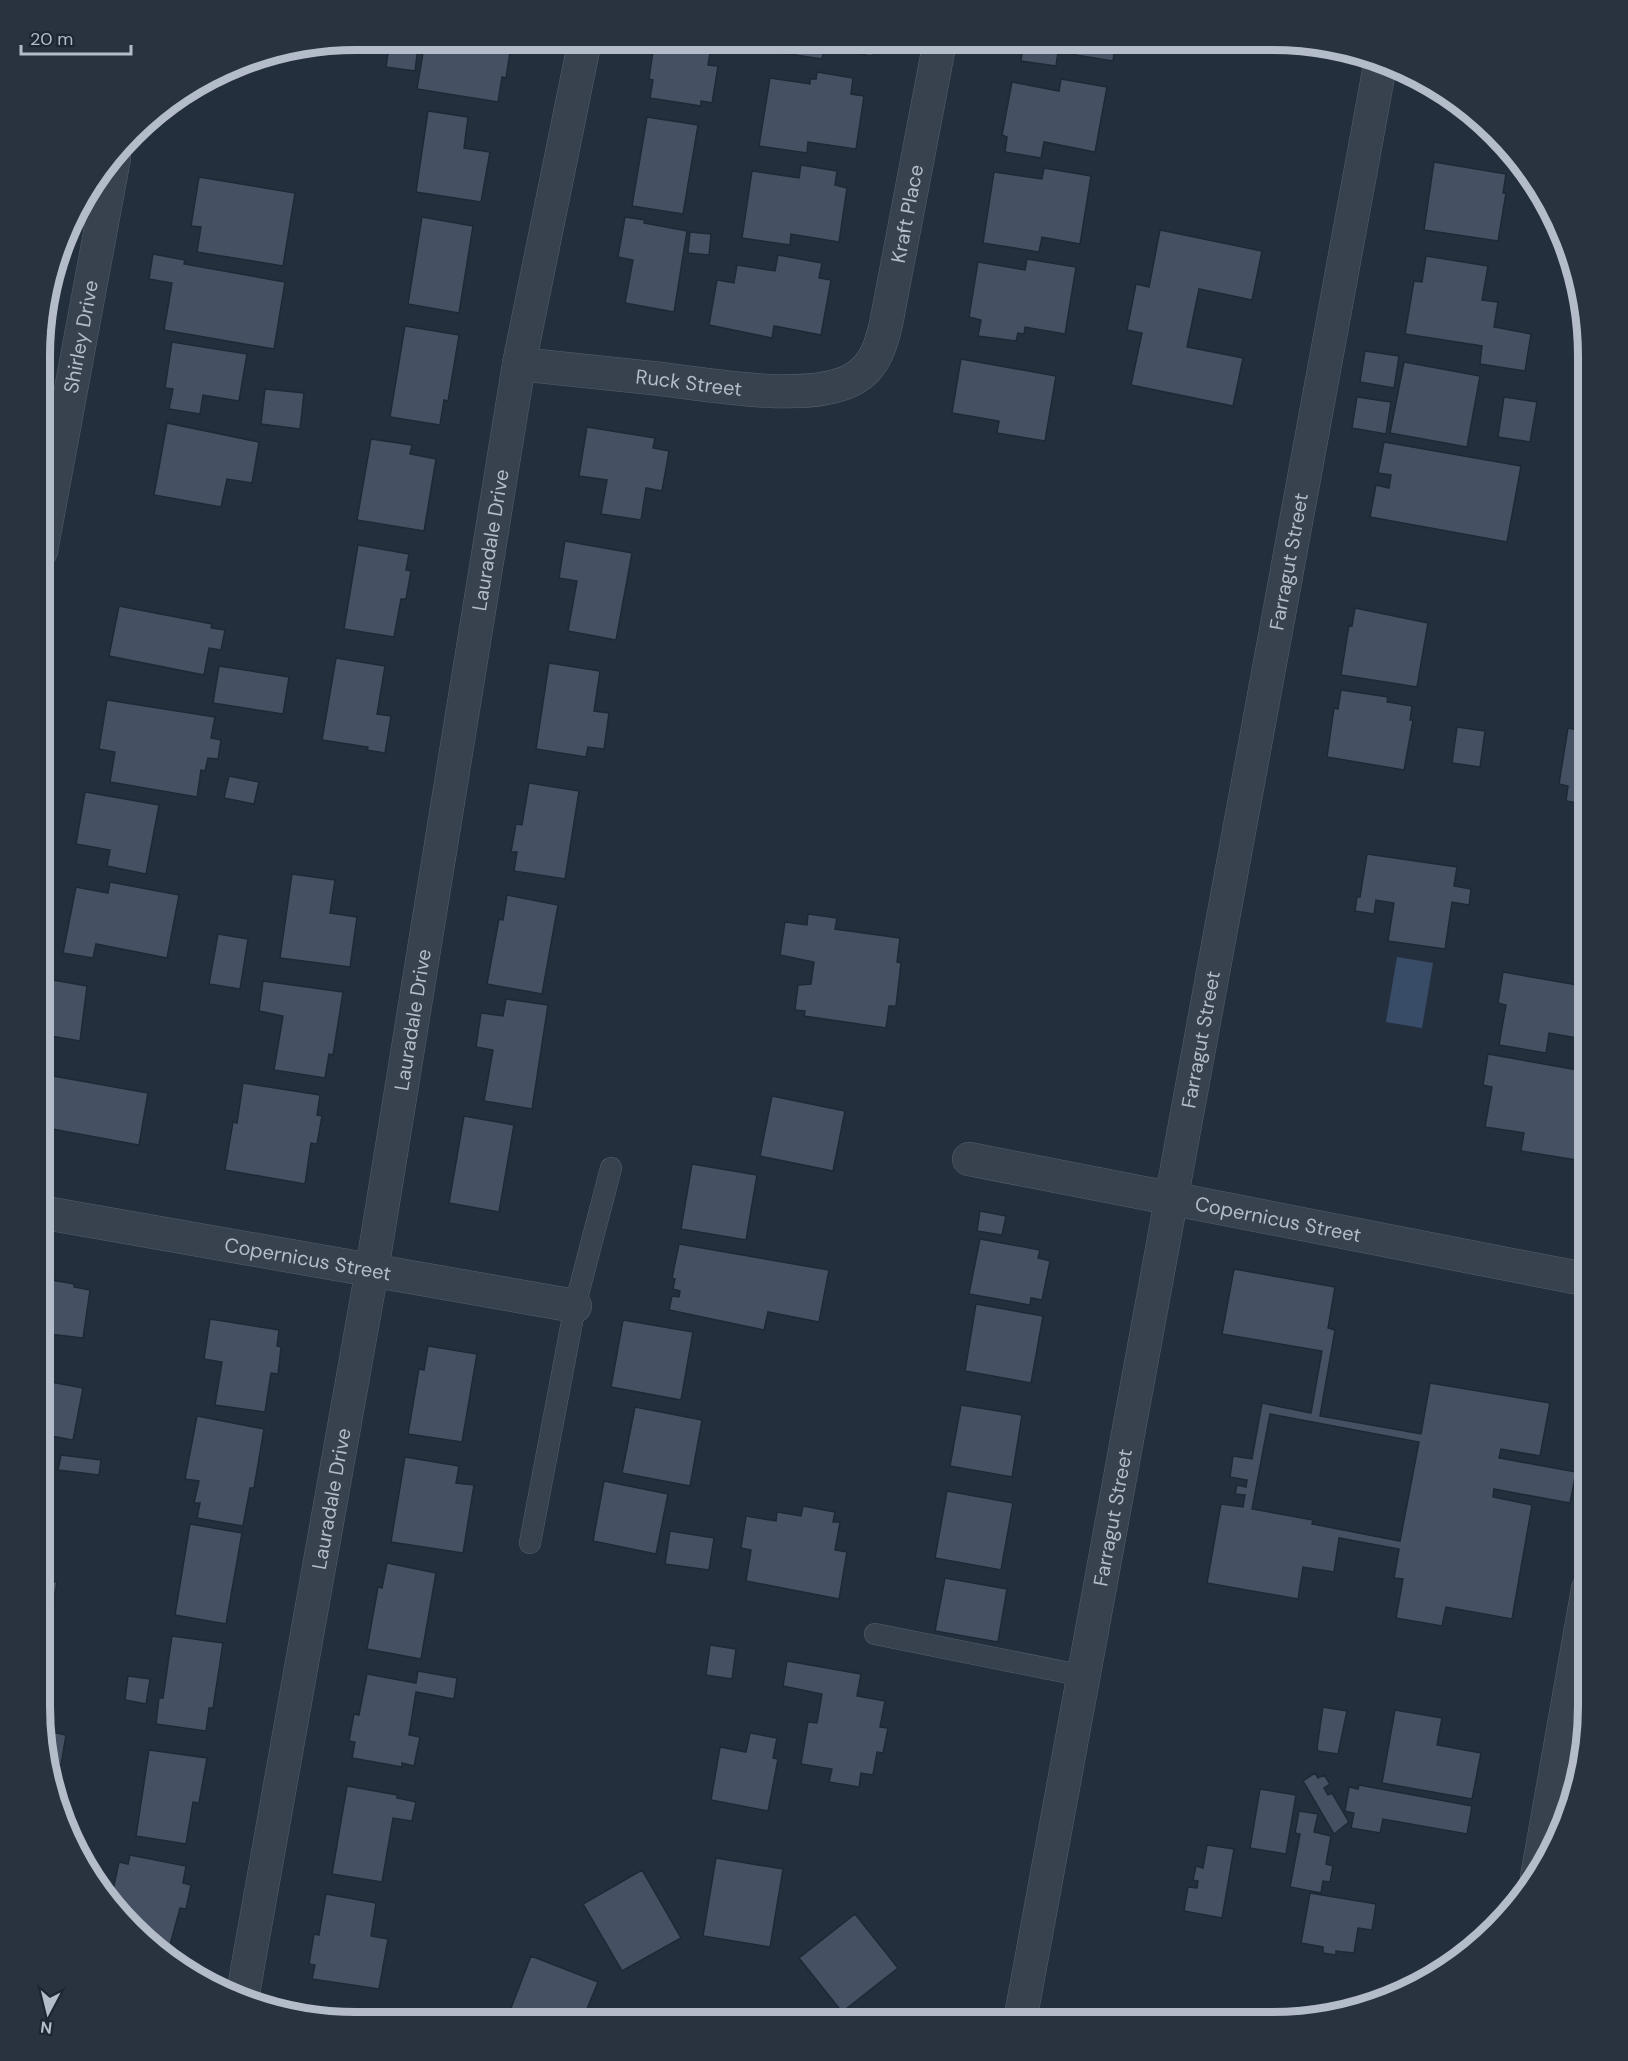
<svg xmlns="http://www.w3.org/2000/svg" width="1628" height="2061" font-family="'DM Sans',sans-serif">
	<rect width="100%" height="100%" fill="#242f3e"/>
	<path fill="#394c67" d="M 1397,957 L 1433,963 L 1422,1028 L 1386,1022 Z"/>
	<path fill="#455162" stroke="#1f2835" stroke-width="1.5" fill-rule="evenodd" d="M 390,39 L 419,39 L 415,71 L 386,67 Z
		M 454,39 L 512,39 L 506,78 L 502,77 L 498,102 L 417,89 L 425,41 L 453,46 Z
		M 661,40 L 712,40 L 708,65 L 718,66 L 712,103 L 701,101 L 701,106 L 650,98 L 653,80 L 649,79 L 653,51 L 659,52 Z
		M 778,40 L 874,40 L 872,56 L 824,48 L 822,59 L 776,52 Z
		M 1019,41 L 1116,41 L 1113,61 L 1058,52 L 1056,66 L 1021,61 L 1023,46 L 1018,45 Z
		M 817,72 L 853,78 L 851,94 L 864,96 L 856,149 L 808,142 L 807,153 L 759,146 L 770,78 L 810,84 L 810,79 L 816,79 Z
		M 1061,79 L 1107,87 L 1095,152 L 1044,142 L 1041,158 L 1005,152 L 1007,137 L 1002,135 L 1012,82 L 1059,91 Z
		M 428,111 L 468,117 L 464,148 L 490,152 L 481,202 L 416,192 Z
		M 647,117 L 698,125 L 683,214 L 632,206 Z
		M 1434,162 L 1506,174 L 1503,193 L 1506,193 L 1498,241 L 1424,230 Z
		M 801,165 L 837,171 L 835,185 L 847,188 L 839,242 L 791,234 L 790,245 L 742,238 L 752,171 L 799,178 Z
		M 1044,168 L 1091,176 L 1080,244 L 1042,237 L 1039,252 L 983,243 L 994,172 L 1042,179 Z
		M 199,177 L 295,193 L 283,266 L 197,252 L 201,227 L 191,226 Z
		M 422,217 L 473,226 L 459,313 L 408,304 Z
		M 625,217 L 645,220 L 644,223 L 687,231 L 674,312 L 625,303 L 633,260 L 618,257 Z
		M 1160,230 L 1262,251 L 1252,300 L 1199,289 L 1187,347 L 1243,358 L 1233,406 L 1131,385 L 1142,333 L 1127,330 L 1136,284 L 1149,287 Z
		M 690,232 L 711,234 L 709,255 L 688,253 Z
		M 153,254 L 185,260 L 184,264 L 285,282 L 274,349 L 164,330 L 172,283 L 149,279 Z
		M 778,255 L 822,263 L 819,278 L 831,280 L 821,335 L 774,326 L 772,338 L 709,325 L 717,280 L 734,283 L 737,265 L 775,271 Z
		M 1426,256 L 1488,266 L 1482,300 L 1498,302 L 1494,327 L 1531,334 L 1525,371 L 1480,364 L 1482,346 L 1405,334 L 1414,281 L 1422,282 Z
		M 1027,259 L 1076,267 L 1065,334 L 1025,327 L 1024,334 L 1018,333 L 1016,341 L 978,336 L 981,320 L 969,317 L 978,262 L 1025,270 Z
		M 405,326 L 459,335 L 448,401 L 444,400 L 440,425 L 390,417 Z
		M 172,342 L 247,354 L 239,401 L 203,395 L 200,414 L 169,409 L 173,389 L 165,388 Z
		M 1365,351 L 1399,356 L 1394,388 L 1360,382 Z
		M 961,359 L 1056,376 L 1045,441 L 997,433 L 999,421 L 952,413 Z
		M 1404,362 L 1480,376 L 1467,447 L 1390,433 Z
		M 265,389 L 304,393 L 300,429 L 261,424 Z
		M 1357,397 L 1391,402 L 1386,434 L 1352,428 Z
		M 1504,397 L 1537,402 L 1530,442 L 1498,437 Z
		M 167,423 L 259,442 L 252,483 L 227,479 L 221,507 L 154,495 Z
		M 587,427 L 655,438 L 653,448 L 669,451 L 662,491 L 646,488 L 641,520 L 601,514 L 607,480 L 579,476 Z
		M 371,439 L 412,445 L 410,454 L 436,459 L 424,531 L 357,520 Z
		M 1384,442 L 1521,466 L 1507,542 L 1370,517 L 1376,485 L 1389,488 L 1391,475 L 1378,473 Z
		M 565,541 L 632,553 L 616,640 L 568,631 L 577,581 L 559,578 Z
		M 358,545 L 409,554 L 406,570 L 411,571 L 406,599 L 401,599 L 394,637 L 344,629 Z
		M 119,606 L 212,624 L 211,628 L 225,630 L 221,650 L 209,648 L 204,675 L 109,656 Z
		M 1355,608 L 1428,623 L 1417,687 L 1341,675 L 1349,625 L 1352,626 Z
		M 336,658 L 385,666 L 377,714 L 391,716 L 385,753 L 367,750 L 368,747 L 322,740 Z
		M 549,663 L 600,671 L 594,711 L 609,713 L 604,749 L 588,747 L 586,757 L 536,749 Z
		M 219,666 L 289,677 L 283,714 L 213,703 Z
		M 1341,690 L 1388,697 L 1387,702 L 1412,706 L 1410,720 L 1413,720 L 1404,770 L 1327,757 L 1334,708 L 1338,709 Z
		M 107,700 L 215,717 L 211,738 L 221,740 L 218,759 L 208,758 L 205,771 L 201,770 L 197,797 L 110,782 L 115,752 L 99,749 Z
		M 1457,727 L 1485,731 L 1480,767 L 1452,763 Z
		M 1568,728 L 1589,732 L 1589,805 L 1566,801 L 1568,786 L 1559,784 Z
		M 229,776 L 259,782 L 254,804 L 224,798 Z
		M 529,783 L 579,791 L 565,879 L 514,871 L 517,852 L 511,852 L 516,824 L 522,825 Z
		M 85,792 L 159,805 L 146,874 L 107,866 L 110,850 L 76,844 Z
		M 1367,854 L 1457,867 L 1454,886 L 1471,889 L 1469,905 L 1452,902 L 1445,949 L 1388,941 L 1394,903 L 1376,900 L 1374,914 L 1355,911 L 1357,897 L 1360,897 Z
		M 292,874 L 335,880 L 330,913 L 357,917 L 350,967 L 280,958 Z
		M 110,882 L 179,895 L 167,958 L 96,944 L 93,958 L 63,953 L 76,887 L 108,893 Z
		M 507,895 L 558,905 L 542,994 L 487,984 L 499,919 L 503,920 Z
		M 808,914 L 837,918 L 835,929 L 900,938 L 897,962 L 901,963 L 896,1006 L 889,1006 L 886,1028 L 804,1016 L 805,1011 L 795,1010 L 798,985 L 811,984 L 814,962 L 780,955 L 785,922 L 807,925 Z
		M 218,934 L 248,939 L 240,989 L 209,984 Z
		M 1503,972 L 1589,987 L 1589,1040 L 1549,1033 L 1546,1053 L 1499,1045 L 1506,1005 L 1498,1003 Z
		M 53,980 L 87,986 L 80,1041 L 45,1035 Z
		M 263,981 L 343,992 L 333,1055 L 329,1054 L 325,1078 L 274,1070 L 283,1016 L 259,1011 Z
		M 506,999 L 548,1005 L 532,1109 L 484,1101 L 493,1050 L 476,1047 L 481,1013 L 503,1016 Z
		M 1488,1054 L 1589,1072 L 1589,1162 L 1521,1151 L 1524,1133 L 1485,1127 L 1492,1087 L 1483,1085 Z
		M 42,1074 L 148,1093 L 139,1145 L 41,1127 Z
		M 243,1083 L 320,1095 L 317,1115 L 322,1116 L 317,1144 L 311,1143 L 305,1184 L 225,1170 L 233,1122 L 237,1123 Z
		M 772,1096 L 845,1111 L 833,1171 L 760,1156 Z
		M 464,1116 L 514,1125 L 499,1212 L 449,1203 Z
		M 692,1164 L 757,1175 L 746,1240 L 681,1229 Z
		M 980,1211 L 1006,1216 L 1002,1235 L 977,1231 Z
		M 980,1239 L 1040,1250 L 1038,1258 L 1050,1261 L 1042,1300 L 1031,1298 L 1030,1305 L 969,1294 Z
		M 679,1244 L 829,1270 L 819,1322 L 768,1312 L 764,1330 L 669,1310 L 672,1296 L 679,1297 L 680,1291 L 673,1289 L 675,1279 L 672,1278 Z
		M 1234,1269 L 1335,1287 L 1328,1328 L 1335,1330 L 1320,1416 L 1421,1434 L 1430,1383 L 1550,1403 L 1540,1456 L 1501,1449 L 1499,1458 L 1576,1472 L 1570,1503 L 1494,1489 L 1493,1497 L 1532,1505 L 1512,1619 L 1446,1607 L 1442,1626 L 1396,1618 L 1403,1579 L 1394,1578 L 1399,1549 L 1339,1538 L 1334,1572 L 1303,1567 L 1298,1599 L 1207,1583 L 1221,1504 L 1243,1507 L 1245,1495 L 1235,1494 L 1237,1485 L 1246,1487 L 1247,1480 L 1230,1477 L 1233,1456 L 1252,1459 L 1262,1403 L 1311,1413 L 1322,1351 L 1222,1334 ZM 1270,1414 L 1419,1442 L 1400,1541 L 1312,1524 L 1313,1520 L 1252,1509 Z
		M 40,1278 L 74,1284 L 74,1287 L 90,1290 L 83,1338 L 40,1333 Z
		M 976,1304 L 1043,1316 L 1031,1383 L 965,1371 Z
		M 210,1319 L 279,1330 L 277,1346 L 281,1347 L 278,1374 L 271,1373 L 265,1412 L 215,1405 L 222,1362 L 204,1359 Z
		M 623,1320 L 693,1332 L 681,1400 L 611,1387 Z
		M 428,1346 L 477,1354 L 462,1442 L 408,1434 L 419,1369 L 424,1370 Z
		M 40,1380 L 83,1388 L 73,1440 L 40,1434 Z
		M 961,1405 L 1022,1415 L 1012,1477 L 950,1466 Z
		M 635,1407 L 702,1420 L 690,1486 L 622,1473 Z
		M 197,1416 L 264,1429 L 254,1488 L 250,1488 L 243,1526 L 197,1518 L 200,1503 L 194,1503 L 199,1481 L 185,1479 Z
		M 61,1455 L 101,1460 L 99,1475 L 58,1470 Z
		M 405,1457 L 459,1466 L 456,1483 L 474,1485 L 463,1553 L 391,1542 Z
		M 604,1481 L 668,1494 L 656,1554 L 593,1541 Z
		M 947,1491 L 1013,1503 L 1001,1570 L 935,1558 Z
		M 803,1506 L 835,1512 L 833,1522 L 840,1522 L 835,1550 L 847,1552 L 839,1599 L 746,1581 L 751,1550 L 741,1548 L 746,1516 L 776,1521 L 777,1512 L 801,1516 Z
		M 190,1524 L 242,1533 L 226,1624 L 175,1615 Z
		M 670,1531 L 714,1538 L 709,1570 L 665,1564 Z
		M 387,1563 L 436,1573 L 421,1659 L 367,1649 L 378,1587 L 382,1588 Z
		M 945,1578 L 1007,1589 L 998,1642 L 935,1631 Z
		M 39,1579 L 57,1582 L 48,1634 L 39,1632 Z
		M 172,1636 L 223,1643 L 213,1708 L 209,1708 L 206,1731 L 156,1724 L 159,1698 L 163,1698 Z
		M 710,1645 L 736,1649 L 732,1679 L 706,1675 Z
		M 787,1661 L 861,1674 L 857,1696 L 885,1701 L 880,1727 L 888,1728 L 883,1753 L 877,1752 L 873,1775 L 861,1773 L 859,1787 L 829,1782 L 832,1769 L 801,1764 L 808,1722 L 817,1723 L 822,1694 L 783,1686 Z
		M 418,1671 L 457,1678 L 454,1699 L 416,1692 L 409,1735 L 420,1737 L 414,1766 L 402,1763 L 402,1767 L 352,1758 L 355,1742 L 349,1741 L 354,1714 L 359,1715 L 367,1674 L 416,1683 Z
		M 128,1676 L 150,1679 L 146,1704 L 125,1700 Z
		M 1323,1707 L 1347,1711 L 1338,1754 L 1318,1751 L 1317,1748 Z
		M 1395,1710 L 1442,1718 L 1437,1745 L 1481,1753 L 1472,1799 L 1382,1783 Z
		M 42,1730 L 66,1735 L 61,1765 L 46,1762 Z
		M 750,1733 L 777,1738 L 773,1758 L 778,1759 L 768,1811 L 711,1800 L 720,1747 L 746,1752 Z
		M 149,1750 L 207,1758 L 199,1803 L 193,1802 L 186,1844 L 136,1836 Z
		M 1315,1773 L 1318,1778 L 1324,1775 L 1330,1784 L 1324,1788 L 1328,1795 L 1332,1793 L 1349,1822 L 1334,1834 L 1303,1781 Z
		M 1359,1785 L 1472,1806 L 1467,1834 L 1383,1819 L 1380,1833 L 1351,1828 L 1354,1813 L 1345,1811 L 1349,1787 L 1358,1789 Z
		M 347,1786 L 397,1795 L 397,1798 L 416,1802 L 412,1821 L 393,1818 L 382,1882 L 332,1874 Z
		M 1260,1789 L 1296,1795 L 1286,1854 L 1250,1848 Z
		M 1299,1811 L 1318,1814 L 1314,1832 L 1331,1836 L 1326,1864 L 1333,1866 L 1330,1882 L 1323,1881 L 1321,1893 L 1290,1887 L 1300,1834 L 1295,1833 Z
		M 1207,1845 L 1234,1849 L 1222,1918 L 1184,1911 L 1188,1887 L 1197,1888 L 1198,1881 L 1193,1880 L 1196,1866 L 1203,1868 Z
		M 130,1855 L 186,1866 L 183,1883 L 191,1885 L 186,1909 L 180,1908 L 167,1956 L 121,1917 L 123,1907 L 110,1904 L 119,1862 L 128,1864 Z
		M 716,1858 L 783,1869 L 770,1947 L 703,1936 Z
		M 642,1870 L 681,1938 L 622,1971 L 583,1904 Z
		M 1310,1893 L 1376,1904 L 1372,1930 L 1358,1928 L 1354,1953 L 1336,1951 L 1336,1955 L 1323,1953 L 1323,1947 L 1301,1943 Z
		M 326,1894 L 376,1903 L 371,1936 L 388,1939 L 379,1989 L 312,1979 L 315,1965 L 309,1964 L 314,1934 L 319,1935 Z
		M 855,1914 L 898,1968 L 842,2012 L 799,1958 Z
		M 531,1956 L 598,1982 L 582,2021 L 506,2021 Z
		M 308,2005 L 358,2015 L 357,2021 L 334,2021 L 306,2016 Z
		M 1300,2005 L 1339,2012 L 1338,2014 L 1298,2021 Z"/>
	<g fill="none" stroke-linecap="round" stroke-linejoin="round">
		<g stroke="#565f6c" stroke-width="22">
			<path id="service" d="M 530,1543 L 575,1306 L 611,1168
				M 875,1634 L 1084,1676"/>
		</g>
		<g stroke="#565f6c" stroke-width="34">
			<g id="minor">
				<path id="s1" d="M 519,364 C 566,369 613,374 661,379 C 710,385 813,404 855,378 C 875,366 881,345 886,324 L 940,41"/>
				<path id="s2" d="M 969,1159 L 1589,1280"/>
				<path id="s3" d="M 40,1212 L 575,1306"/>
				<path d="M 1537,1877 L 1588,1589"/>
				<path id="s4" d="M 242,1999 L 372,1270 L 519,364 L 585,40"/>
				<path id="s5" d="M 1020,2021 L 1381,60"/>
			</g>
		</g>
		<g stroke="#565f6c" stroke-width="34">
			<g id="tertiary">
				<path id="s6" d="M 41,551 L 114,158"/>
			</g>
		</g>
		<use href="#service" stroke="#38414e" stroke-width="21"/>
		<use href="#minor" stroke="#38414e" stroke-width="33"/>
		<use href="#tertiary" stroke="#38414e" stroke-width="33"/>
	</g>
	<g text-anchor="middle" stroke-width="6" stroke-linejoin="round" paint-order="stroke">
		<g font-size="20" fill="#b4bcc9" stroke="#1d2633">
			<text dy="7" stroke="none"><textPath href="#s1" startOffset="516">Kraft Place</textPath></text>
			<text dy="7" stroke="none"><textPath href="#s6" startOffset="218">Shirley Drive</textPath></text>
			<text dy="7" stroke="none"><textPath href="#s1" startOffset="171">Ruck Street</textPath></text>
			<text dy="7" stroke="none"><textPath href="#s4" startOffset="1480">Lauradale Drive</textPath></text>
			<text dy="7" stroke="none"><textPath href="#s5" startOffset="1484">Farragut Street</textPath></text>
			<text dy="7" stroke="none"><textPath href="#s4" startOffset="994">Lauradale Drive</textPath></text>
			<text dy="7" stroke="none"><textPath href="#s5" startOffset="998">Farragut Street</textPath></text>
			<text dy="7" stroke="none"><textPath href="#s2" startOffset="315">Copernicus Street</textPath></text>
			<text dy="7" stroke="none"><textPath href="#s3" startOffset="272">Copernicus Street</textPath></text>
			<text dy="7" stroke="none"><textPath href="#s4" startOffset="508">Lauradale Drive</textPath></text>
			<text dy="7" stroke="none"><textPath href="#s5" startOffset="512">Farragut Street</textPath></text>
		</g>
	</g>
	<path d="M0 0H1628V2061H0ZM356 50H1272A306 306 0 0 1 1578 356V1706A306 306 0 0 1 1272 2012H356A306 306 0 0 1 50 1706V356A306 306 0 0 1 356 50Z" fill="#29323f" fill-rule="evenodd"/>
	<path fill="none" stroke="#b4bcc9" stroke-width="8" d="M356 50H1272A306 306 0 0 1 1578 356V1706A306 306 0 0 1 1272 2012H356A306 306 0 0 1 50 1706V356A306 306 0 0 1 356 50Z"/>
	<g transform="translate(48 2013) rotate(187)" stroke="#1d2633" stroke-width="4.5" paint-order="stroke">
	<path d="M0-4.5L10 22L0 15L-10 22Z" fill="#b4bcc9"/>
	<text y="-9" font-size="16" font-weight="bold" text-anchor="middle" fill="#b4bcc9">N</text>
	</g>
	<path d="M21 45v9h110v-9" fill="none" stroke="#b4bcc9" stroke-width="3"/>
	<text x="30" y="45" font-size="18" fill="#b4bcc9" stroke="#1d2633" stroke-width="4.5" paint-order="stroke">20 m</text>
</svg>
